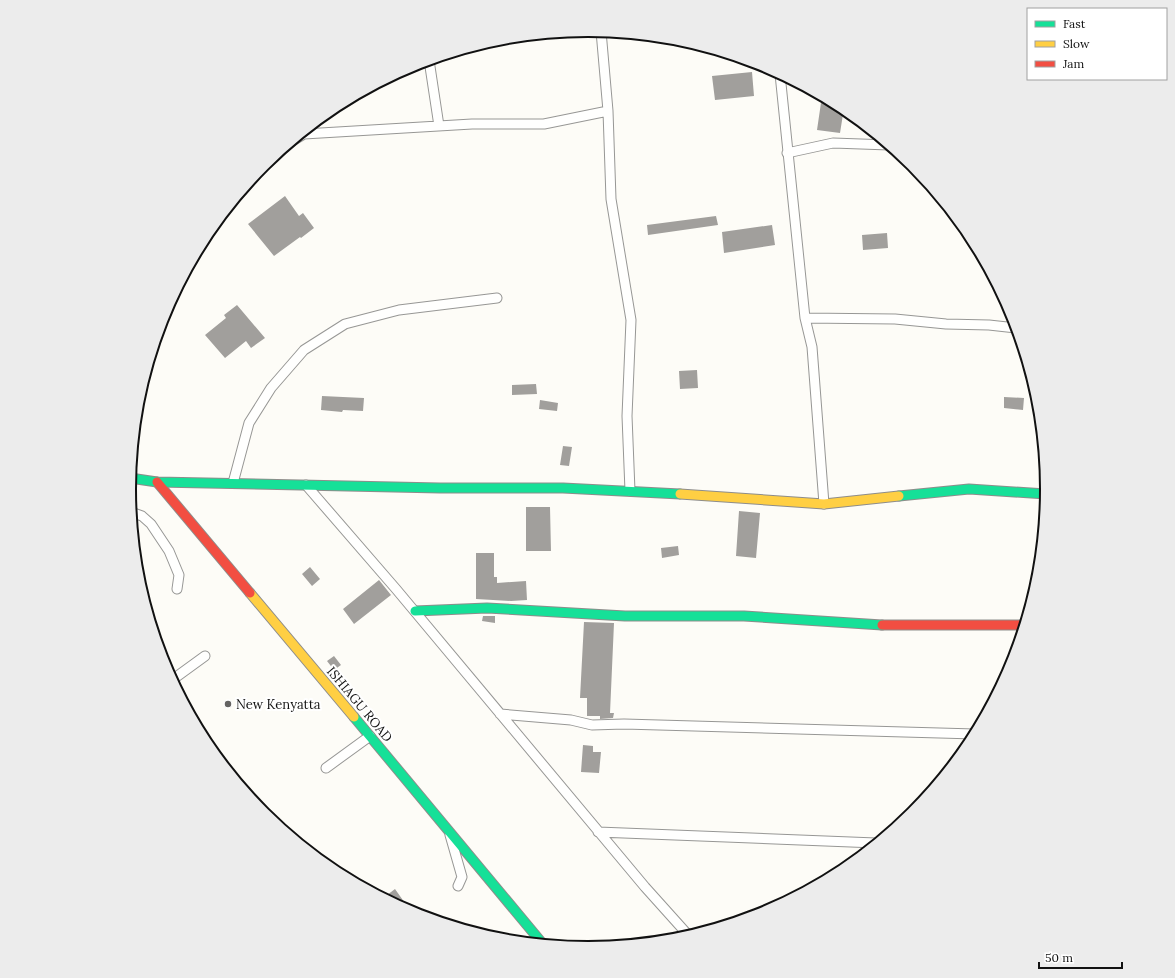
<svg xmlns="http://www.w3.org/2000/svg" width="1175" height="978" font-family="Lora,serif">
	<rect width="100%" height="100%" fill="#fdfcf7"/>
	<path fill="#a19f9c" d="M 752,72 L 754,96 L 715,100 L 712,76 Z
		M 822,96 L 844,108 L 840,133 L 817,130 Z
		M 285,196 L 299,216 L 303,213 L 314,228 L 301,238 L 300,237 L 274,256 L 248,224 Z
		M 716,216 L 718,225 L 648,235 L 647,225 Z
		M 772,225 L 775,245 L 724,253 L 722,232 Z
		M 887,233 L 888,248 L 863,250 L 862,235 Z
		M 237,305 L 265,338 L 251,348 L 246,341 L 225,358 L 205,335 L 226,318 L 224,315 Z
		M 697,370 L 698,388 L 680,389 L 679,371 Z
		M 536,384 L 537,394 L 512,395 L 512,385 Z
		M 322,396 L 364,398 L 363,411 L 343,410 L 342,412 L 321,410 Z
		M 1004,397 L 1024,398 L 1023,410 L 1004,408 Z
		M 540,400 L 558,403 L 557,411 L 539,409 Z
		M 563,446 L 572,447 L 569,466 L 560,465 Z
		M 526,507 L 550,507 L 551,551 L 526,551 Z
		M 739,511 L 760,513 L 756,558 L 736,556 Z
		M 678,546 L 679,555 L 662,558 L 661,548 Z
		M 476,553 L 494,553 L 494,577 L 497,577 L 497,583 L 526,581 L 527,600 L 511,601 L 476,599 Z
		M 310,567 L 320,579 L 312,586 L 302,574 Z
		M 379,580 L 391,595 L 354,624 L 343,609 Z
		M 483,616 L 495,616 L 495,623 L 482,621 Z
		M 584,622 L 614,623 L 610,713 L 614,713 L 613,718 L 600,719 L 600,716 L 587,716 L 587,698 L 580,698 Z
		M 334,656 L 341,665 L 334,670 L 327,661 Z
		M 583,745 L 593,746 L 593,752 L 601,752 L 599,773 L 581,772 Z
		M 395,889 L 412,913 L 383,898 Z"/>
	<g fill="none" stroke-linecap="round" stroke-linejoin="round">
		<g stroke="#979795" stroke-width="11">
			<path id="street" d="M 601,31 L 608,111 L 611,199 L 631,320 L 627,416 L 630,491
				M 429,60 L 439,126
				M 780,74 L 805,318 L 812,347 L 824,504
				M 289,143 L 304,134 L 472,124 L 544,124 L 608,111
				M 787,153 L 833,143 L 889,145
				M 805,318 L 895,319 L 946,324 L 989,325 L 1016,328
				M 233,483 L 249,423 L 271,388 L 304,350 L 345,324 L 399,310 L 497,298
				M 306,485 L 396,589 L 645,887 L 689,936
				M 131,512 L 142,516 L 151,524 L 169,551 L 179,575 L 177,589
				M 172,680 L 205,656
				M 500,714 L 571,720 L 592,725 L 624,724 L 975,734
				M 326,768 L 370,736
				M 598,832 L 876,843
				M 450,835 L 462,877 L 458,886"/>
		</g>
		<g stroke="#8e8d8b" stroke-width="11">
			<path id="fast" d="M 130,478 L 157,482 L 440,488 L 563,488 L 680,494
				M 899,496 L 969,489 L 1046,494
				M 415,611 L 487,608 L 625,616 L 744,616 L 882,625
				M 354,717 L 542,943"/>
		</g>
		<g stroke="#8e8d8b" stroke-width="11">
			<path id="slow" d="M 680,494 L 824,504 L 899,496
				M 250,593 L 354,717"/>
		</g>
		<g stroke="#8e8d8b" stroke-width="11">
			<path id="jam" d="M 157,482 L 250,593
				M 882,625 L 1024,625"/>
		</g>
		<use href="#street" stroke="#fffffe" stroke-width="9"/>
		<use href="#fast" stroke="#16e098" stroke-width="9"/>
		<use href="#slow" stroke="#ffcf43" stroke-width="9"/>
		<use href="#jam" stroke="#f24e42" stroke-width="9"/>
	</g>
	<circle fill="#646362" stroke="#fff" stroke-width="1.5" cx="228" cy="704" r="4"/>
	<g text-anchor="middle" stroke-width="4" stroke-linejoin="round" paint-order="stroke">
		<g font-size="13" fill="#111" stroke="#fff" text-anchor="start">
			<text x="236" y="709">New Kenyatta</text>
		</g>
		<g font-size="13" fill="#111" stroke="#fff">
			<text transform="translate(360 704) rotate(50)" y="5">ISHIAGU ROAD</text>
		</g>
	</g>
	<path d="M0 0H1175V978H0ZM136 489a452 452 0 1 1 904 0a452 452 0 1 1-904 0Z" fill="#ececec" fill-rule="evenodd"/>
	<path fill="none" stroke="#111" stroke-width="2" d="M136 489a452 452 0 1 1 904 0a452 452 0 1 1-904 0Z"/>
	<rect x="1027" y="8" width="140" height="72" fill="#ffffff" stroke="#a0a0a0"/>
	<rect x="1035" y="21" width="20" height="6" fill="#16e098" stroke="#a0a0a0"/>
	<text x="1063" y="28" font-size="12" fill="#111111">Fast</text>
	<rect x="1035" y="41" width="20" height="6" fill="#ffcf43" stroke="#a0a0a0"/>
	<text x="1063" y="48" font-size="12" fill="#111111">Slow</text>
	<rect x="1035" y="61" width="20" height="6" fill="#f24e42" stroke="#a0a0a0"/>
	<text x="1063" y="68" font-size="12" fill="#111111">Jam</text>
	<path d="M1039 962v6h83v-6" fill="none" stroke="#111111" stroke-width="2"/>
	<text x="1045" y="962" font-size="12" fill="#111111" stroke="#ffffff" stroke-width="3" paint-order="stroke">50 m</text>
</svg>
